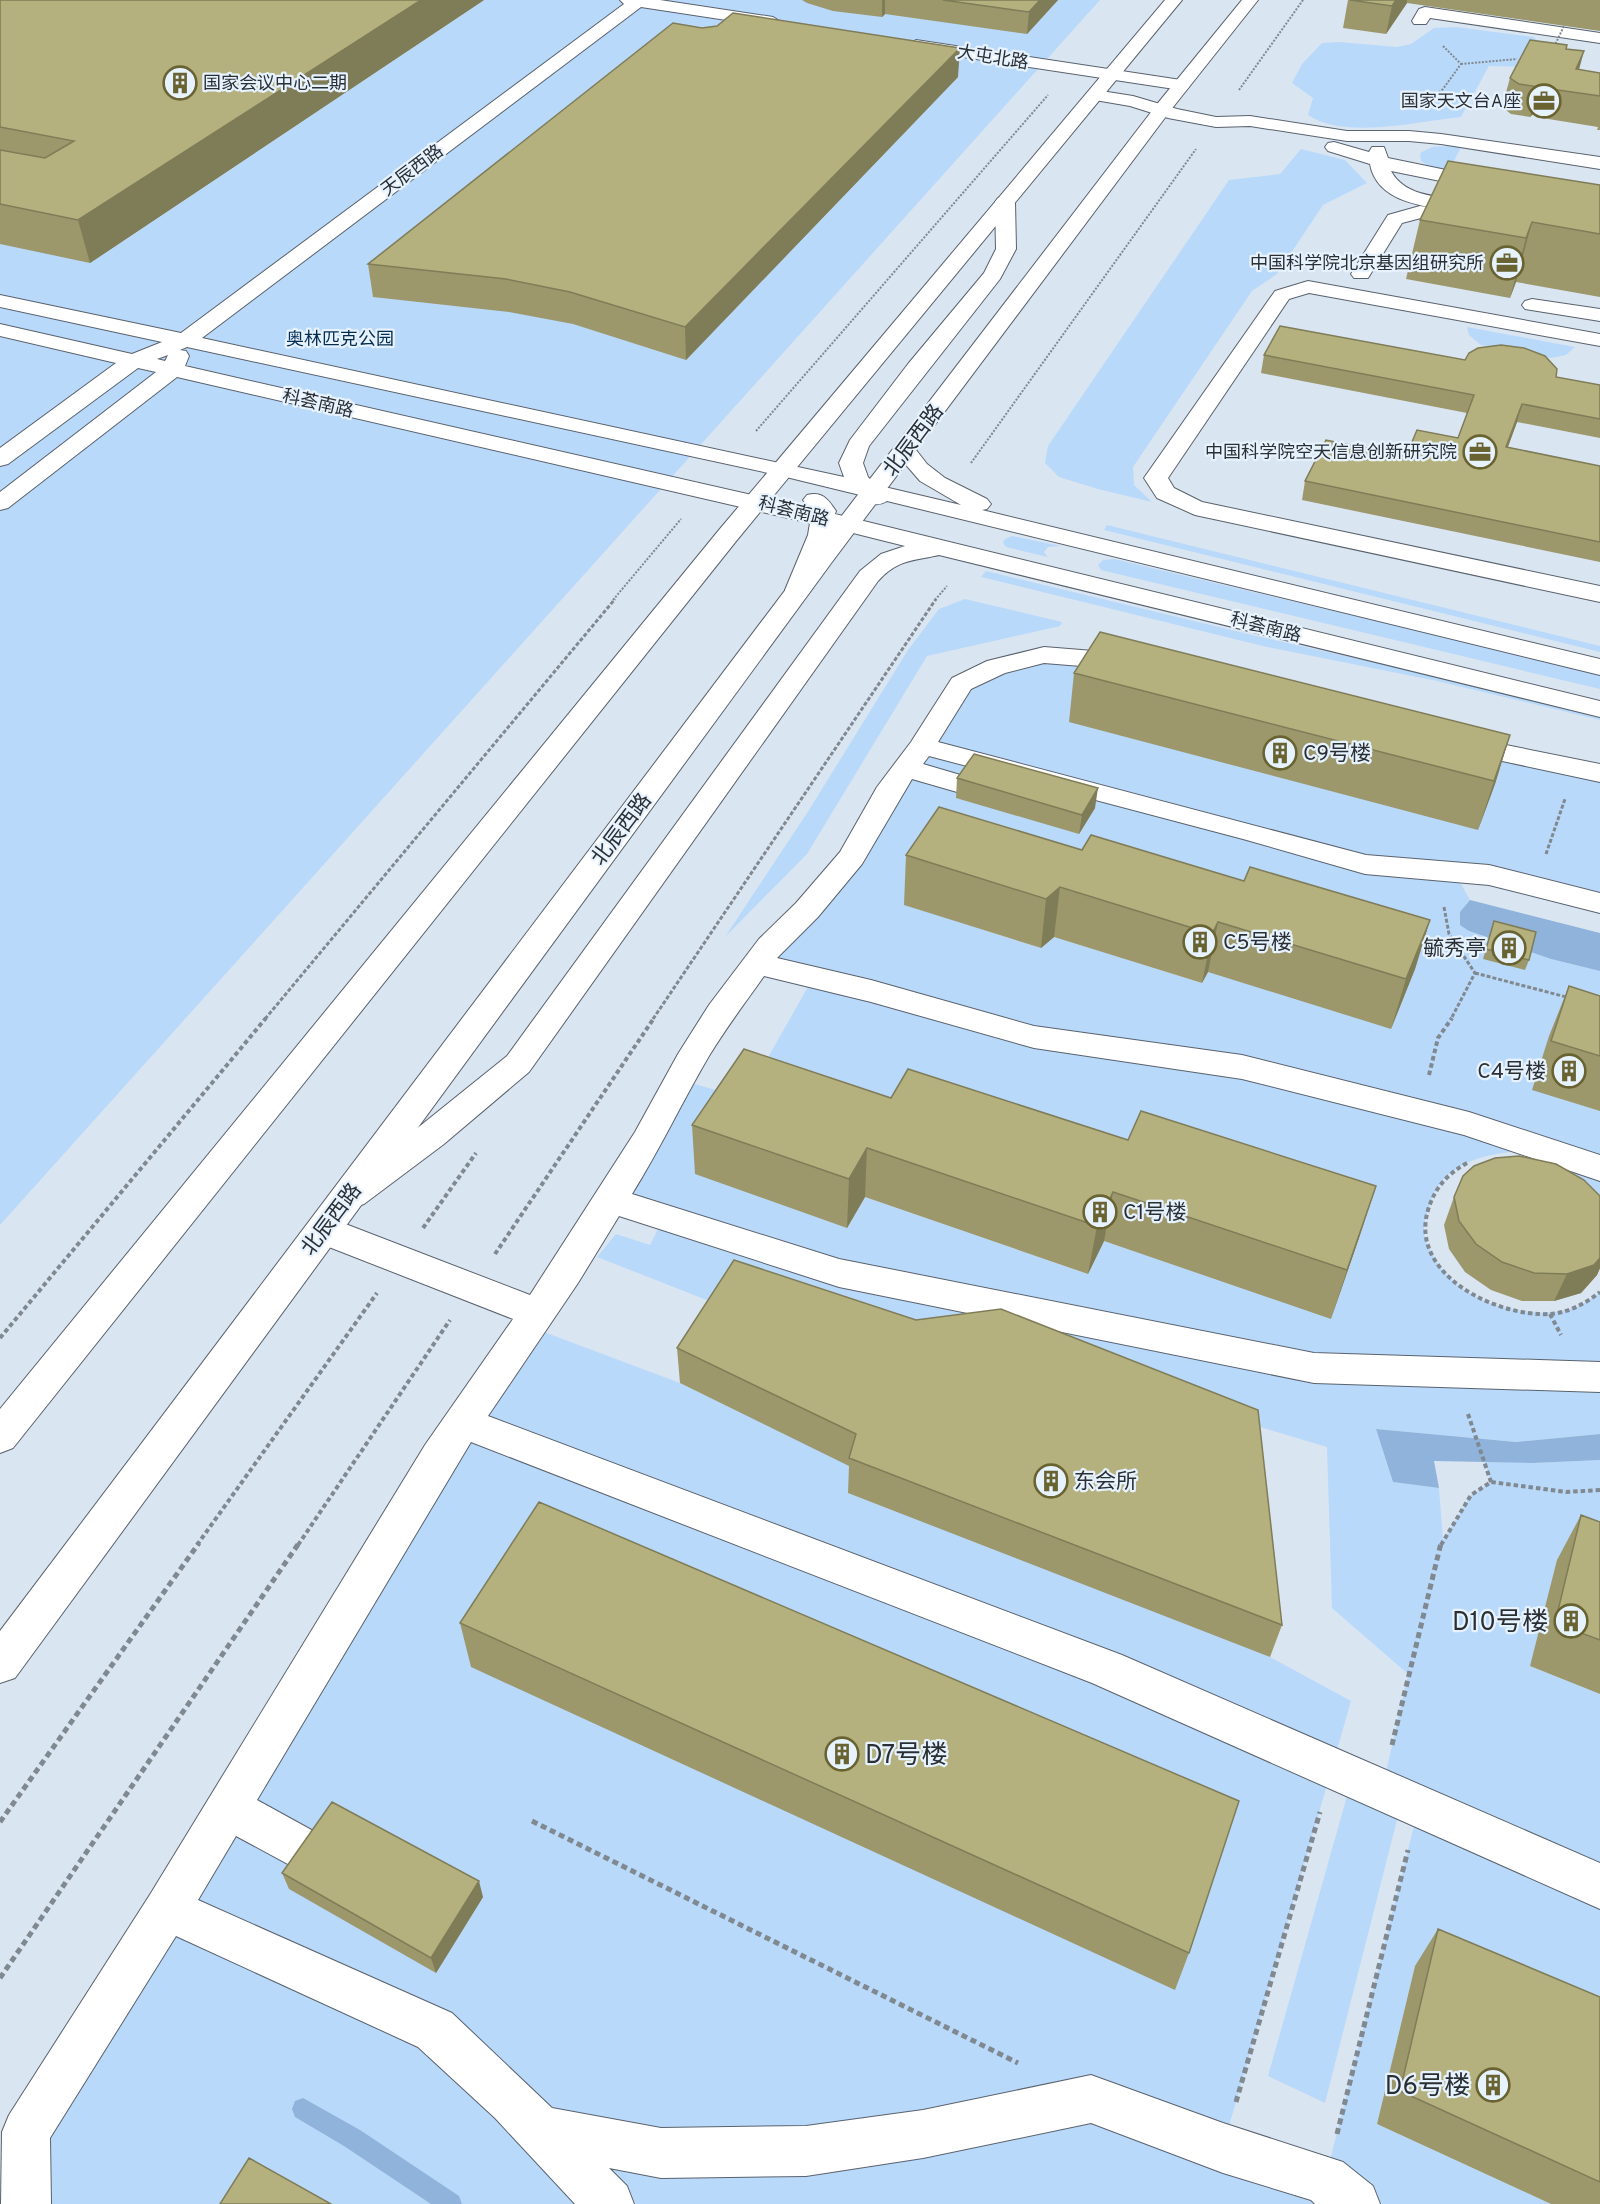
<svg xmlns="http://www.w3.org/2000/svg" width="1600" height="2204" font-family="Overpass,'Noto Sans SC',sans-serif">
	<rect width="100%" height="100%" fill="#dae5f2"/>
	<path fill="#b9d9fa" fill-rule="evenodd" d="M 0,0 L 1100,0 L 0,1225 Z
		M 1456,27 L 1533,37 L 1539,42 L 1525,67 L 1489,66 L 1461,117 C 1419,121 1345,140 1308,115 L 1313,98 L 1292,83 L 1302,64 L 1322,43 L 1339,42 L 1397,47 L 1411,44 L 1434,28 Z
		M 1450,146 L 1461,147 L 1448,173 L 1431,168 L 1421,161 L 1420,153 L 1432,147 Z
		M 1301,149 L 1345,160 L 1367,183 L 1323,205 L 1277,274 L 1252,291 L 1133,467 L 1134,485 L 1152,502 L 1098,489 L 1059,477 L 1045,463 L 1048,446 L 1229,180 L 1280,174 Z
		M 1467,327 L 1575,347 L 1566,355 L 1551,358 L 1481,345 L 1469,335 Z
		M 1107,525 L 1600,646 L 1600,652 L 1104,530 Z
		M 1012,536 L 1061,546 L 1048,547 L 1044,552 L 1048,557 L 1006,547 L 1003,543 L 1005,539 Z
		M 1114,559 L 1600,674 L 1600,689 L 1101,570 L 1098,565 L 1103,560 Z
		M 986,571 L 1248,634 L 1600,713 L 1600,720 L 1437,681 L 1267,647 L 981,577 Z
		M 965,599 L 1062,622 L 1060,626 L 927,656 L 807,854 L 725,937 L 809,810 L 908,650 L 939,609 Z
		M 1044,655 L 1600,773 L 1600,903 L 1455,873 L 1470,900 L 1466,904 L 1469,931 L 1551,959 L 1600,971 L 1600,1218 L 1550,1151 C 1516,1151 1482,1151 1453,1171 C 1441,1178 1434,1192 1430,1204 C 1427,1214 1423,1224 1424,1235 C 1425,1241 1429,1247 1431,1252 C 1449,1288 1486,1306 1523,1311 C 1554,1315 1576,1312 1600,1292 L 1600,1434 L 1516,1442 L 1376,1429 L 1393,1482 L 1439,1488 L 1443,1540 L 1471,1495 L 1491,1482 L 1483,1459 L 1533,1463 L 1600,1460 L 1600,1576 L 1530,1666 L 1600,1694 L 1600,2046 L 1415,1966 L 1377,2124 L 1551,2204 L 26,2204 L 26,2132 L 528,1326 L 680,1383 L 855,1468 L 1270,1657 L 1351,1701 L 1223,2147 L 1325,2180 L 1419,1806 L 1382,1790 L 1408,1674 L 1332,1608 L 1327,1447 L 1197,1408 L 717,1304 L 597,1257 L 616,1234 L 650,1245 L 664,1217 L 611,1200 L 680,1080 L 745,1098 L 813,978 L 756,964 L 807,910 L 961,684 ZM 1075,899 L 1208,972 L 1202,983 L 1054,937 L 1040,948 L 904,904 ZM 906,1118 L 1360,1235 L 1331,1318 L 1104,1241 L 1088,1274 L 865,1197 L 847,1228 Z
		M 1347,1796 L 1398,1816 L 1325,2103 L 1268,2076 Z"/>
	<path fill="#8fb3da" d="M 1470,900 L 1600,933 L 1600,971 L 1551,959 L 1469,931 L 1460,925 L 1460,912 Z
		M 1376,1429 L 1516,1442 L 1600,1434 L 1600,1460 L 1533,1463 L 1434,1461 L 1439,1488 L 1393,1482 Z"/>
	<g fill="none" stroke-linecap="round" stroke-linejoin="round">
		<path fill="#8fb3da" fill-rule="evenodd" d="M 303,2098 L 360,2130 L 459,2196 L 462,2204 L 431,2204 L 344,2146 L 295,2117 L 292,2109 L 295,2101 Z"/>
		<g stroke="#59626d" stroke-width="2">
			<path id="minor" d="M 620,0 L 660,0 L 773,17 L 781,22 L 773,27 L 641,7 L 202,338 L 844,477 L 839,463 L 850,440 L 908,364 L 984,273 L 996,249 L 995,202 L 998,198 L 1012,198 L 1015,202 L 1016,249 L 1000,279 L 869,446 L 863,463 L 868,477 L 876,485 L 961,505 L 920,481 L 894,451 L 897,446 L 905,444 L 913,446 L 927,464 L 945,478 L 987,499 L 991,504 L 987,509 L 982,510 L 1600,659 L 1600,675 L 887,501 C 876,508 868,503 860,495 L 782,476 L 187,347 L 180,350 L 186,351 L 189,356 L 185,366 L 809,508 L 803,500 L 807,495 C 822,491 828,499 836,511 L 835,514 L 1600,701 L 1600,717 L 939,555 C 913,561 898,559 878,581 L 529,1072 L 444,1144 L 364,1204 L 352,1208 L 340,1204 L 335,1195 L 340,1186 L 420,1126 L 507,1056 L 860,571 L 881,554 L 905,546 L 833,528 L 811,590 L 807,595 L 798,598 L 789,595 L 785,590 L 808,535 L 810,523 L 177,377 L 8,508 L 0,510 L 0,492 L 156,372 L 138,368 L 8,464 L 0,466 L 0,448 L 116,363 L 0,336 L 0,324 L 132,354 L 162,342 L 0,307 L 0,295 L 181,333 L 624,4 ZM 168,355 L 165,361 L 157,359 Z
				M 1425,7 L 1600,33 L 1600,43 L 1430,18 L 1426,24 L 1414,24 L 1412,21 L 1419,9 Z
				M 916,40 L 1181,80 L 1187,81 L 1190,85 L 1187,89 L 1181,90 L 910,49 L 908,45 Z
				M 1095,90 L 1133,96 L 1177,109 L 1216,117 L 1250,116 L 1347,131 L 1409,131 L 1441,134 L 1600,157 L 1600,169 L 1441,144 L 1409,141 L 1347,141 L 1250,126 L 1216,127 L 1168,118 L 1130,106 L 1089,99 L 1086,95 L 1089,91 Z
				M 1334,142 L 1369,152 L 1372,147 L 1384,147 L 1388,158 L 1485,178 L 1492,180 L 1494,184 L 1492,188 L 1485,190 L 1391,171 C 1406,199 1445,197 1473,200 L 1480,202 L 1483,206 L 1480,210 L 1473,212 C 1439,208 1378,208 1370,164 L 1328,151 L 1325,147 L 1328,143 Z
				M 1420,206 L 1451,211 L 1454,215 L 1451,219 L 1444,221 L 1421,218 L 1402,223 L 1368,278 L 1354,278 L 1351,274 L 1388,215 Z
				M 1308,281 L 1600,334 L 1600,346 L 1309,293 L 1289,299 L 1168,478 L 1174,488 L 1202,502 L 1600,586 L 1600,602 L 1195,515 L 1157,498 L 1144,478 L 1275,291 Z
				M 1532,299 L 1600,309 L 1600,321 L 1525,309 L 1522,305 L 1525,301 Z
				M 1044,647 L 1106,652 L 1137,659 L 1141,665 L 1137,671 L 1128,673 L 1106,668 L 1044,663 L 1005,673 L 971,689 L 938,742 L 1366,855 L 1489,865 L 1600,893 L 1600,913 L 1489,885 L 1365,874 L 1243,839 L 929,756 L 923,764 L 974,779 L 978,785 L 974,791 L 964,794 L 912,779 L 862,864 L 818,917 L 777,958 L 871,980 L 1034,1026 L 1242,1055 L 1469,1112 L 1600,1155 L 1600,1181 L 1464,1135 L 1242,1079 L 1034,1048 L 871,1002 L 764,976 C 745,1003 726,1028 709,1056 C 682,1102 660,1149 632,1194 L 839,1259 L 1314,1353 L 1600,1362 L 1600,1392 L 1314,1383 L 839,1287 L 619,1216 L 578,1283 L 488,1416 L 1122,1655 L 1600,1863 L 1600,1909 L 1092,1683 L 471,1442 L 257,1800 L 326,1838 L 332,1854 L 326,1870 L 310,1876 L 236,1836 L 198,1900 L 452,2013 L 552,2108 L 661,2128 L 806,2126 L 923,2110 L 1091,2075 L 1223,2123 L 1343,2162 L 1373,2186 L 1380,2204 L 1315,2204 L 1311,2200 L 1223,2173 L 1091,2123 L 923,2158 L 806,2176 L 661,2178 L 609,2168 L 627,2186 L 634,2204 L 575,2204 L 495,2118 L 418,2047 L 176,1936 L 50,2138 L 51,2204 L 1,2204 L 2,2132 L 9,2115 L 151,1893 L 425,1445 L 513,1319 L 311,1240 L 306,1230 L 311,1220 L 323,1216 L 335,1220 L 530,1295 L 635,1132 L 678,1054 L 709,1005 L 759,939 L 796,903 L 840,852 L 877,787 L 911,742 L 952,678 L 987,661 Z
				M 1461,736 L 1600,764 L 1600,782 L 1451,750 L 1447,744 L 1451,738 Z"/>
		</g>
		<g stroke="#59626d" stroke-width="2">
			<path id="major" d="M 1165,0 L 1182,0 L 737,540 L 13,1448 L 0,1453 L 0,1409 L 719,530 Z
				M 1242,0 L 1258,0 L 1170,111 L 832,562 L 15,1678 L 0,1683 L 0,1631 L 814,552 L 1158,103 Z"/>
		</g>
		<path stroke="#808890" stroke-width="2" stroke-dasharray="2 1.5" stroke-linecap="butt" d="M 1461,64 L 1517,59
			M 1239,90 L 1303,0
			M 1423,106 L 1443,89 L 1461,64 L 1443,46
			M 756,431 L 1048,95
			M 971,463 L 1196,149
			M 613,600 L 681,519
			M 935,600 L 947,586"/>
		<path stroke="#808890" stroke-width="3" stroke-dasharray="4 2" stroke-linecap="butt" d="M 1546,854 L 1565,799
			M 1444,907 L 1449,934 L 1475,973 L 1451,1019
			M 1475,973 L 1570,998
			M 265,1019 L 615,599
			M 653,1019 L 936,599"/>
		<path stroke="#808890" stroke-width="4" stroke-dasharray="4.5 3" stroke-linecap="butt" d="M 1429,1075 L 1438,1038 L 1452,1018
			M 1467,1163 C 1449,1173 1436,1186 1429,1207 C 1406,1273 1495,1317 1550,1314 C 1568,1313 1586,1303 1600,1292
			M 423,1228 L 476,1153
			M 495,1254 L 654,1018
			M 1550,1314 L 1561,1335
			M 0,1338 L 266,1018
			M 1468,1414 L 1491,1482
			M 197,1545 L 377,1293
			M 298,1545 L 450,1320
			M 1441,1545 L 1471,1495 L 1491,1482 L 1566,1492 L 1600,1490"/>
		<path stroke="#808890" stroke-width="5" stroke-dasharray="6 4" stroke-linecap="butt" d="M 1392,1745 L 1441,1543
			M 532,1821 L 1018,2063
			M 0,1822 L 199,1543
			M 0,1978 L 299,1543
			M 1236,2102 L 1320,1812
			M 1337,2134 L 1408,1850"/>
		<use href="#minor" fill="#fff" fill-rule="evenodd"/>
		<use href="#major" fill="#fff" fill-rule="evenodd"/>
		<path stroke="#808890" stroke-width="2" stroke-dasharray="2 1.5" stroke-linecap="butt" d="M 1554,47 L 1564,26"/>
	</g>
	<path fill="#9c986c" d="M 0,0 L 484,0 L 90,263 L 0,244 Z
		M 802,0 L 1058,0 L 1027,34 L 885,14 L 882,17 L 833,11 L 807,3 Z
		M 1348,0 L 1600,0 L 1600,31 L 1407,3 L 1386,34 L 1343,28 Z
		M 1566,49 L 1579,70 L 1600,73 L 1600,130 L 1597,130 L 1598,127 L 1536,117 L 1537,115 L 1532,115 L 1530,117 L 1511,114 L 1502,107 L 1510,78 Z
		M 958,77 L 686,360 L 573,324 L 509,312 L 373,297 L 368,264 Z
		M 1600,185 L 1600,297 L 1516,282 L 1510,298 L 1406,279 L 1420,220 Z
		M 1264,355 L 1556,377 L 1600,385 L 1600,438 L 1517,422 L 1508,447 L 1600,466 L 1600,562 L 1302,500 L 1305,481 L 1406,456 L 1458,438 L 1467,413 L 1261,373 Z
		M 1074,673 L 1510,735 L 1495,784 L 1478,830 L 1069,722 Z
		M 957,778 L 1095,808 L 1079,834 L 956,798 Z
		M 1082,850 L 1244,881 L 1430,920 L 1415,969 L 1391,1029 L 1208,972 L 1202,983 L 1054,937 L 1041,948 L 904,905 L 906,855 Z
		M 1494,921 L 1529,960 L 1525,970 L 1483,959 Z
		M 1569,986 L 1600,996 L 1600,1111 L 1532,1090 L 1549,1036 Z
		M 891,1098 L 1360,1235 L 1331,1319 L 1104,1241 L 1088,1274 L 865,1197 L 847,1228 L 695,1174 L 692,1125 Z
		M 1600,1196 L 1600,1268 L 1597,1275 L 1581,1293 L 1554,1301 L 1522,1301 L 1491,1290 L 1465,1272 L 1449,1249 L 1444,1225 L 1454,1197 Z
		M 677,1348 L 1282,1625 L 1270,1657 L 848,1493 L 849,1466 L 680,1383 Z
		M 1581,1515 L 1600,1522 L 1600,1694 L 1530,1666 L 1557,1560 Z
		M 460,1623 L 1189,1953 L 1175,1990 L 471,1667 Z
		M 282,1873 L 483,1897 L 436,1973 L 289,1889 Z
		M 1438,1929 L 1600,1997 L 1600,2204 L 1551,2204 L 1377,2124 L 1415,1966 Z"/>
	<path fill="#7f7c58" d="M 421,0 L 484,0 L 90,263 L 78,220 Z
		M 882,0 L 885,0 L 885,14 L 882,17 Z
		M 1040,0 L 1058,0 L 1027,34 L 1029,12 Z
		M 1396,0 L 1407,0 L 1407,3 L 1386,34 L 1392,6 Z
		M 960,48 L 958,77 L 686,360 L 685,327 Z
		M 1584,51 L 1576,81 L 1576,69 Z
		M 1539,85 L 1532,115 L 1530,117 L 1538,87 Z
		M 1532,222 L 1516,282 L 1510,298 L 1526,238 Z
		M 1522,404 L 1517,422 L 1501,465 L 1506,447 Z
		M 1510,735 L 1495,784 L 1478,830 L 1494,781 Z
		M 1098,788 L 1095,808 L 1079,834 L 1082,815 Z
		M 1060,887 L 1054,937 L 1041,948 L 1046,899 Z
		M 1430,920 L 1415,969 L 1391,1029 L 1406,979 Z
		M 1218,922 L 1208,972 L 1202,983 L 1212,934 Z
		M 867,1148 L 865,1197 L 847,1228 L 849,1179 Z
		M 1376,1186 L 1360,1235 L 1331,1319 L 1347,1270 Z
		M 1113,1192 L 1104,1241 L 1088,1274 L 1097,1226 Z
		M 1600,1258 L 1600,1268 L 1597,1275 L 1581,1293 L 1554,1301 L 1567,1274 Z
		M 479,1881 L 483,1897 L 436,1973 L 431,1958 Z"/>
	<path fill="#b5b17e" stroke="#7f7c58" stroke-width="1.5" d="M 0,0 L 421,0 L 78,220 L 0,204 L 0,150 L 45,158 L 74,141 L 0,127 Z
		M 943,0 L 1040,0 L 1029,12 Z
		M 1350,0 L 1396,0 L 1392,6 Z
		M 733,13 L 960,48 L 685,327 L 570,292 L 506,279 L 368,264 L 673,23 L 702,28 L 717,26 Z
		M 1530,40 L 1567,45 L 1566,49 L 1584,51 L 1576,69 L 1600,73 L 1600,96 L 1544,88 L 1545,86 L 1539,85 L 1538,87 L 1519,84 L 1510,78 Z
		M 1448,161 L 1600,185 L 1600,234 L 1532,222 L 1526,238 L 1420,220 Z
		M 1280,326 L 1465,360 L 1469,353 L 1478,348 L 1501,345 L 1524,348 L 1545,356 L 1557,369 L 1556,377 L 1600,385 L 1600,419 L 1522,404 L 1506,447 L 1600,466 L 1600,542 L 1305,481 L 1326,440 L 1406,456 L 1417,430 L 1458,438 L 1474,395 L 1264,355 Z
		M 1100,632 L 1510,735 L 1494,781 L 1074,673 Z
		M 974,754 L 1098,788 L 1082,815 L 957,778 Z
		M 939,807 L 1082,850 L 1091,835 L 1244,881 L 1250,867 L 1430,920 L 1406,979 L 1218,922 L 1212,934 L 1060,887 L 1046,899 L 906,855 Z
		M 1494,921 L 1536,932 L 1529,960 L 1486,949 Z
		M 1569,986 L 1600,996 L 1600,1056 L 1551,1041 Z
		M 744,1049 L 891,1098 L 908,1069 L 1128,1140 L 1141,1111 L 1376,1186 L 1347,1270 L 1113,1192 L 1097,1226 L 867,1148 L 849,1179 L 692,1125 Z
		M 1519,1156 L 1556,1164 L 1584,1180 L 1600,1196 L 1600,1258 L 1594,1265 L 1567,1274 L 1534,1273 L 1502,1262 L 1476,1244 L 1459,1221 L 1454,1197 L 1463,1176 L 1474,1166 L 1495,1158 Z
		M 734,1260 L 916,1320 L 1001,1309 L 1258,1410 L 1282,1625 L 849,1458 L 856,1434 L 677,1348 Z
		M 539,1502 L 1239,1801 L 1189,1953 L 460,1623 Z
		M 1581,1515 L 1600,1522 L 1600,1640 L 1555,1623 Z
		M 332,1802 L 479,1881 L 431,1958 L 282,1873 Z
		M 1438,1929 L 1600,1997 L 1600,2182 L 1400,2091 Z
		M 249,2158 L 331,2204 L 220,2204 Z"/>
	<defs>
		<g id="building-ring" transform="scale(1.725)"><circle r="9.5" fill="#e7f2ff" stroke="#686330" stroke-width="1.5"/><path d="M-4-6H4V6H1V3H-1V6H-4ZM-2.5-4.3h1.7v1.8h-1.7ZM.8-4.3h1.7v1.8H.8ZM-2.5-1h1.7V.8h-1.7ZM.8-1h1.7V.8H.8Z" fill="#686330"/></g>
		<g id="office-ring" transform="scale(1.725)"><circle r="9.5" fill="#e7f2ff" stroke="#686330" stroke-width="1.5"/><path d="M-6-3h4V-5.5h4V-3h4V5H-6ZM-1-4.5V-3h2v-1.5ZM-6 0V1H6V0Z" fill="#686330"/></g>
	</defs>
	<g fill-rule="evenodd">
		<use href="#building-ring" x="180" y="83"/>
		<use href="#office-ring" x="1544" y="101"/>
		<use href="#office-ring" x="1507" y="263"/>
		<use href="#office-ring" x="1480" y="452"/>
		<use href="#building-ring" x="1280" y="753"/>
		<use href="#building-ring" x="1200" y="942"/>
		<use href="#building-ring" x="1509" y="948"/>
		<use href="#building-ring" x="1569" y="1071"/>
		<use href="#building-ring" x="1100" y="1212"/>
		<use href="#building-ring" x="1051" y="1481"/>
		<use href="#building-ring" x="1571" y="1621"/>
		<use href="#building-ring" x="842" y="1754"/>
		<use href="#building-ring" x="1493" y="2085"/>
	</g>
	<g text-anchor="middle" stroke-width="4.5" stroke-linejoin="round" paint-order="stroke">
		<g font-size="18" fill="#2a2f33" stroke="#e7f2ff">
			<text transform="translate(993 57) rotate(9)" y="6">大屯北路</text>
			<text transform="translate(412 170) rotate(-37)" y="6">天辰西路</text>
			<text transform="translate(318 403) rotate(13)" y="6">科荟南路</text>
			<text transform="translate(794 511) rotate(14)" y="6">科荟南路</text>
			<text transform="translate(1266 627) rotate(14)" y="6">科荟南路</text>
		</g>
		<g font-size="18" fill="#2a2f33" stroke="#e7f2ff" text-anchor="end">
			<text x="203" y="89" text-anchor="start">国家会议中心二期</text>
			<text x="1521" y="107">国家天文台A座</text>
			<text x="1484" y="269">中国科学院北京基因组研究所</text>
			<text x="1457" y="458">中国科学院空天信息创新研究院</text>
		</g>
		<g font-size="18" fill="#032d51" stroke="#e7f2ff">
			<text x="340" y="345">奥林匹克公园</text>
		</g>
		<g font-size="21" fill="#2a2f33" stroke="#e7f2ff">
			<text transform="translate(913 440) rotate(-53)" y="7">北辰西路</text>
			<text transform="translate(621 829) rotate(-53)" y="7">北辰西路</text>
			<text transform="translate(331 1219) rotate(-53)" y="7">北辰西路</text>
		</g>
		<g font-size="21" fill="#2a2f33" stroke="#e7f2ff" text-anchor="start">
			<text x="1303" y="760">C9号楼</text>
			<text x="1223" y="949">C5号楼</text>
			<text x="1486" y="955" text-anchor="end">毓秀亭</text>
			<text x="1546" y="1078" text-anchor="end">C4号楼</text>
			<text x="1123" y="1219">C1号楼</text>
			<text x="1074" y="1488">东会所</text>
		</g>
		<g font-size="26" fill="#2a2f33" stroke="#e7f2ff" text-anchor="end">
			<text x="1548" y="1630">D10号楼</text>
			<text x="865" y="1763" text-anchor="start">D7号楼</text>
			<text x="1470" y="2094">D6号楼</text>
		</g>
	</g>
</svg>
